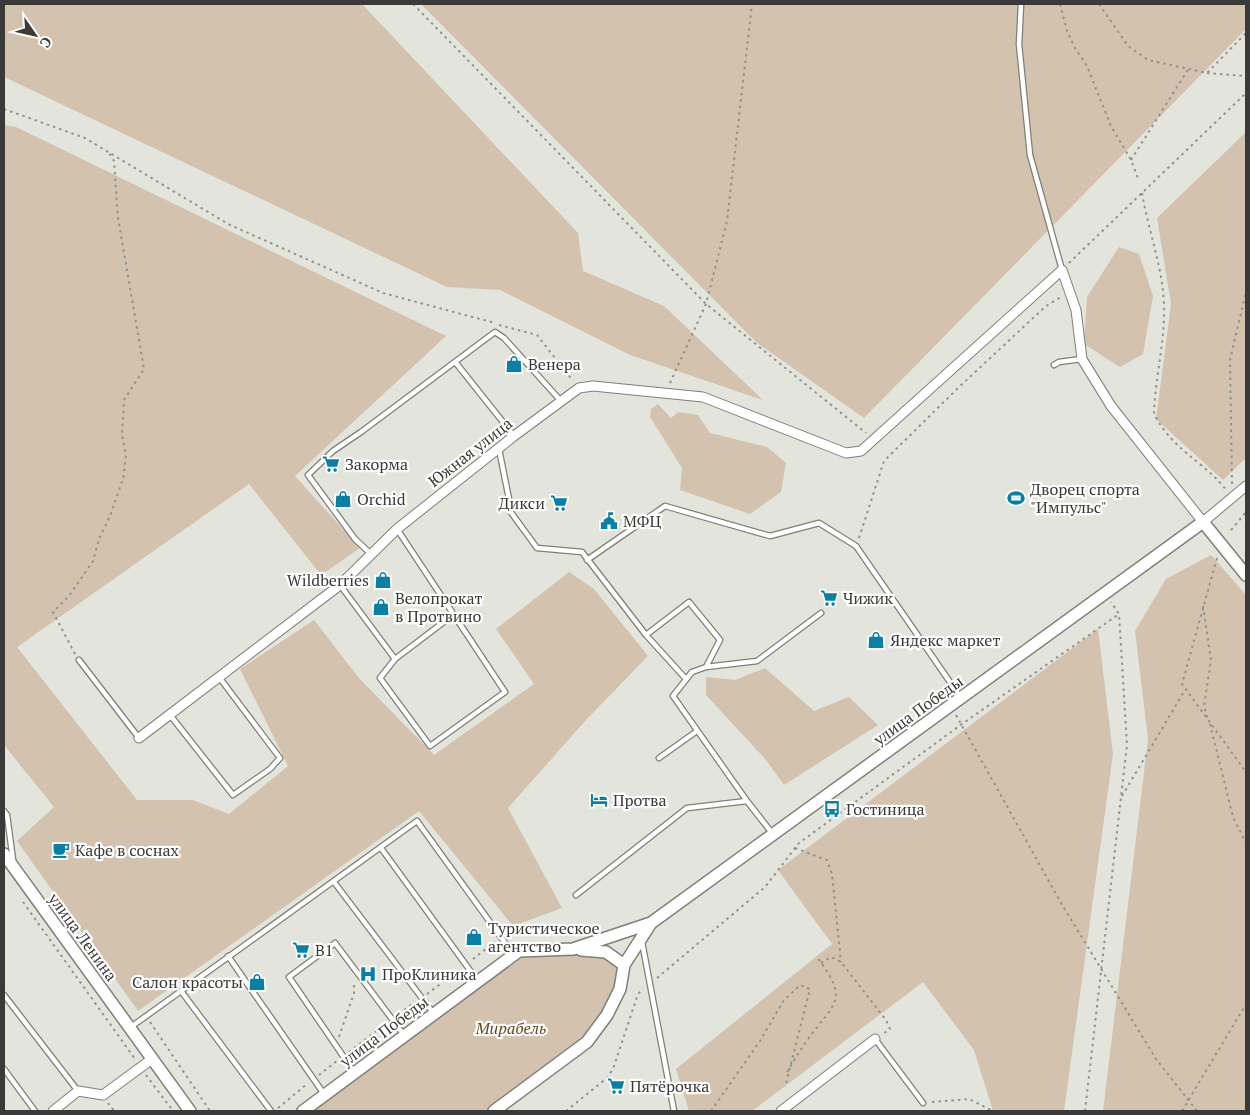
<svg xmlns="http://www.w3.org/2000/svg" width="1250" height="1115" font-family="'PT Serif',serif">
	<rect width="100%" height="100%" fill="#e3e5dc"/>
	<path fill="#d2c2ae" d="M 4,4 L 362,4 L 578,233 L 583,271 L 664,306 L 763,400 L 630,355 L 500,290 L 447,287 L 4,77 Z
		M 421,4 L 1246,4 L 1246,29 L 864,418 L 756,342 Z
		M 4,125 L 16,127 L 446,336 L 295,476 L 360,548 L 321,575 L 249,484 L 17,647 L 137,800 L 193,800 L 229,814 L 288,766 L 240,669 L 314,620 L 359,678 L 434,755 L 534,684 L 496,629 L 569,572 L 594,589 L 648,656 L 586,720 L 508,808 L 562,908 L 513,926 L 419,811 L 138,1011 L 17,841 L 54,807 L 4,745 Z
		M 1246,132 L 1246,458 L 1223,480 L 1156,419 L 1171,304 L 1157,218 Z
		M 1119,247 L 1139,254 L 1153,296 L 1143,354 L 1120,367 L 1084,344 L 1087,297 Z
		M 658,404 L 671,418 L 678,412 L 698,415 L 710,433 L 767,447 L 786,463 L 781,492 L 750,514 L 680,490 L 682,468 L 650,417 L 651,409 Z
		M 1211,555 L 1246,595 L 1246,1111 L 1103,1111 L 1148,739 L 1135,631 L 1166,579 Z
		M 1098,629 L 1113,754 L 1064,1111 L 993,1111 L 974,1050 L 923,982 L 752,1111 L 689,1111 L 676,1069 L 832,944 L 778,870 Z
		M 765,668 L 814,711 L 849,697 L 878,725 L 784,785 L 766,760 L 706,695 L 706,677 L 735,680 Z
		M 519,951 L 606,952 L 624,965 L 620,989 L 587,1042 L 494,1111 L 303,1111 Z"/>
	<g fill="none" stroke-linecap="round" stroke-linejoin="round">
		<g stroke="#7e8078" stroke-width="7">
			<path id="service" d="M 1021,4 L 1019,44 L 1030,155 L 1062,270
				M 456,363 L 514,436
				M 1054,365 L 1059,362 L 1082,359
				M 499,449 L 509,499 L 510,511 L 537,548 L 582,552 L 646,635 L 686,679
				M 397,529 L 505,692 L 430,746 L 380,678 L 395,659 L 453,615
				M 371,554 L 355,539 L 308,475 L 333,451 L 361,432 L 495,332 L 504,338 L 561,401
				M 587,560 L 665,506 L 770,536 L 819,523 L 856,546 L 961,698
				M 340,585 L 395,659
				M 646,635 L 689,602 L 720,640 L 706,667
				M 79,660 L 139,738
				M 170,715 L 233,795 L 270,769 L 280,758 L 219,677
				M 659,758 L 697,731
				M 747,801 L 673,696 L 692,672 L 706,667 L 757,661 L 821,613
				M 4,811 L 7,815 L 13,860
				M 381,848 L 477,980
				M 334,882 L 434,1014
				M 576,895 L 687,808 L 747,801 L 772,833
				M 642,942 L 674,1111
				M 228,956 L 324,1094
				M 181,991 L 271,1111
				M 4,995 L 78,1091
				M 131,1027 L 417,821 L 513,954
				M 875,1039 L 923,1103
				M 4,1069 L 35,1111
				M 354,1072 L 289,977 L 335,943 L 404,1035"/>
		</g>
		<g stroke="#7e8078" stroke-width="11">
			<path id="minor" d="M 139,738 L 340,585 L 397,529 L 514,436 L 579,388 L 593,386 L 703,397 L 846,453 L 861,451 L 1062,270 L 1076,310 L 1082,359 L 1111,406 L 1203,522 L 1246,486
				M 53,1111 L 78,1091 L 103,1095 L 152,1059
				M 781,1111 L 875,1039"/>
		</g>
		<g stroke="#7e8078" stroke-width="14">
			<path id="tertiary" d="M 4,854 L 190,1111
				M 581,950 L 606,952 L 624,965
				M 303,1111 L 519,951 L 573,949 L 651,923 L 1203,522 L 1246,575
				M 494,1111 L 587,1042 L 607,1015 L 620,989 L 624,965 L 651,923"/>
		</g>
		<path stroke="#91938d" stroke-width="2" stroke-dasharray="2.5 4" stroke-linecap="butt" d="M 413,4 L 706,304 L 866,433
			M 1060,4 L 1067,31 L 1075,48 L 1087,66 L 1111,126 L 1131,160 L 1139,181
			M 1099,4 L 1128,46 L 1148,60 L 1207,73 L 1246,33
			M 1207,73 L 1245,76
			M 4,109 L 85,138 L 228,224 L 383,293 L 495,323
			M 1131,160 L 1189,68
			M 1142,193 C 1149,235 1166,275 1164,318 C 1163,350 1155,381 1154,414 C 1174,452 1203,460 1227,491
			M 1069,263 L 1246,93
			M 499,325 L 537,335 L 573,381
			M 670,383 L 706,304 L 727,221 L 752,4
			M 1232,484 L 1230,360 L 1246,292
			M 1231,530 L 1246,512
			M 859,538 L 884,461 L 958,388 L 1046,306 L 1061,297
			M 1217,558 L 1182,684 L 1246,772
			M 1203,606 L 1211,660 L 1204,706 L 1208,720
			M 75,654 L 53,612 L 69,596 L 93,561 L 99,539 L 110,516 L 123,479 L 126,455 L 122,435 L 124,400 L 144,369 L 118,218 L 114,161 L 109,153
			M 956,715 L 1061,903 L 1156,1059 L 1197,1111
			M 1210,724 L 1233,817 L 1246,843
			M 1122,796 L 1185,690
			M 795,848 L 827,860 L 832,874 L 841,962
			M 23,902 L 135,1059
			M 473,959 L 495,942
			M 821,963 L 831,957 L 841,962 L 886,1020 L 890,1029 L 883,1034
			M 657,978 L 765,887 L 799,843 L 962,724 L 1119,614
			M 427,994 L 459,970
			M 399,1014 L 415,1002
			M 150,1022 L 210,1111
			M 339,1037 L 354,993 L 354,981
			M 349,1052 L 387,1023
			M 787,1072 C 794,1061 800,1050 808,1039 C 835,1002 850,1001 817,957
			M 146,1075 L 173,1111
			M 319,1075 L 337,1061
			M 932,1102 L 969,1099 L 993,1111
			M 108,1103 L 114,1111
			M 278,1108 L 307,1084
			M 566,1111 L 607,1078 L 613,1069 L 638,994 L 643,989
			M 711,1111 L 760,1041 L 784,1000 L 800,985 L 810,989 L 785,1087
			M 1085,1111 L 1127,745 L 1119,614 L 1111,602
			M 1182,1111 L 1246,1004"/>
		<use href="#service" stroke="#fff" stroke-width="4.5"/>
		<use href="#minor" stroke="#fff" stroke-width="9"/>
		<use href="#tertiary" stroke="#fff" stroke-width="11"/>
	</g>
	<defs>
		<g id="shop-bare" transform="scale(1.35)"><path d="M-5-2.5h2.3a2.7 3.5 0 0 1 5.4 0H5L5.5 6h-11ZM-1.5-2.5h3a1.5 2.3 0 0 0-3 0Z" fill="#0680a6" stroke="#fff" stroke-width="2.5" paint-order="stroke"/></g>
		<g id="supermarket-bare" transform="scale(1.35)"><path d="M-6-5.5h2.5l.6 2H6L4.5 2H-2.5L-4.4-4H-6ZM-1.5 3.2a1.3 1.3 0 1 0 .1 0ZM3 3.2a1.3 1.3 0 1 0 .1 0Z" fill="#0680a6" stroke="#fff" stroke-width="2.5" paint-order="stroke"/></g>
		<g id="stadium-bare" transform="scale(1.35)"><path d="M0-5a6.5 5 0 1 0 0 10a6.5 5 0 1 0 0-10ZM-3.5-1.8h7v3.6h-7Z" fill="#0680a6" stroke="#fff" stroke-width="2.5" paint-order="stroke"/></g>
		<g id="civic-bare" transform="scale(1.35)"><path d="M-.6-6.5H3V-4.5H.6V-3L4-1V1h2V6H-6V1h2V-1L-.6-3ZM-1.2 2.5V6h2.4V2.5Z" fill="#0680a6" stroke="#fff" stroke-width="2.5" paint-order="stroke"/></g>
		<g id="hotel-bare" transform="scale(1.35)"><path d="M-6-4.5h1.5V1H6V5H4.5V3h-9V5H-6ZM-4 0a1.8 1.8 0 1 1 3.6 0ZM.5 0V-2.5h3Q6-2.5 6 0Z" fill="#0680a6" stroke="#fff" stroke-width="2.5" paint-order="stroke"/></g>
		<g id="bus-bare" transform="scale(1.35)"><path d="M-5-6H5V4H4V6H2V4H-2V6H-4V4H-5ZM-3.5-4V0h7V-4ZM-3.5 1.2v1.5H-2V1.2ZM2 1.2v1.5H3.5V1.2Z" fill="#0680a6" stroke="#fff" stroke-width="2.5" paint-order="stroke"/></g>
		<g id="cafe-bare" transform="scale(1.35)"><path d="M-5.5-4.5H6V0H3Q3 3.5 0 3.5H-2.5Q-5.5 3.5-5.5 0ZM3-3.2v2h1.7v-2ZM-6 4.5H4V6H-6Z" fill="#0680a6" stroke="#fff" stroke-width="2.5" paint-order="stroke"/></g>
		<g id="hospital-bare" transform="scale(1.35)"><path d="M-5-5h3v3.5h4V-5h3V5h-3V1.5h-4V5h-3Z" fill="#0680a6" stroke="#fff" stroke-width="2.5" paint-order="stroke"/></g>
	</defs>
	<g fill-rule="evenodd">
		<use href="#shop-bare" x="514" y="364"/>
		<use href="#supermarket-bare" x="331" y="464"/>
		<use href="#stadium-bare" x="1016" y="498"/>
		<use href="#shop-bare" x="343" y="499"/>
		<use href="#supermarket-bare" x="559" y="503"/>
		<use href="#civic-bare" x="609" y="521"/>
		<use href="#shop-bare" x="383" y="580"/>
		<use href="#supermarket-bare" x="829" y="598"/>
		<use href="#shop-bare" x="381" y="607"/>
		<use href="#shop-bare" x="876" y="640"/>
		<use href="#hotel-bare" x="599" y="800"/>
		<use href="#bus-bare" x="832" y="809"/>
		<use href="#cafe-bare" x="61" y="850"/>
		<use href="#shop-bare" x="474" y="937"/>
		<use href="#supermarket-bare" x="301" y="950"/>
		<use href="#hospital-bare" x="368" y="974"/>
		<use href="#shop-bare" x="257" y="982"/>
		<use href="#supermarket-bare" x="616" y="1086"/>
	</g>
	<g text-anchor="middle" stroke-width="4.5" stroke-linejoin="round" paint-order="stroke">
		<g font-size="16" fill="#3a3b38" stroke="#fff" text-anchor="start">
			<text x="528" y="370">Венера</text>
			<text x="345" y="470">Закорма</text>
			<text x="1030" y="495">Дворец спорта<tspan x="1030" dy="18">"Импульс"</tspan></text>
			<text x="357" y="505">Orchid</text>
			<text x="545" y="509" text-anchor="end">Дикси</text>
			<text x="623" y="527">МФЦ</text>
			<text x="369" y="586" text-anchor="end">Wildberries</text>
			<text x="395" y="604">Велопрокат<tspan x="395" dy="18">в Протвино</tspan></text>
			<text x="843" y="604">Чижик</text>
			<text x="890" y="646">Яндекс маркет</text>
			<text x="613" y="806">Протва</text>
			<text x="846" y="815">Гостиница</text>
			<text x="75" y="856">Кафе в соснах</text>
			<text x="488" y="934">Туристическое<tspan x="488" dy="18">агентство</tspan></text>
			<text x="315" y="956">В1</text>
			<text x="382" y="980">ПроКлиника</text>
			<text x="243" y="988" text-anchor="end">Салон красоты</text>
			<text x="630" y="1092">Пятёрочка</text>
		</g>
		<g font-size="16" fill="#3a3b38" stroke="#fff">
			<text transform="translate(470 452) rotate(-38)" y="6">Южная улица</text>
			<text transform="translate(918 710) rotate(-36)" y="6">улица Победы</text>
			<text transform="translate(83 937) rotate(54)" y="6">улица Ленина</text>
			<text transform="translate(384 1031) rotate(-37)" y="6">улица Победы</text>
		</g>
		<g font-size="16" font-style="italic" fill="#66471a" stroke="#fff">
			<text x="511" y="1034">Мирабель</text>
		</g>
	</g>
	<rect width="1250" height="1115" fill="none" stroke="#3a3b38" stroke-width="10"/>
	<g transform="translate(35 35) rotate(124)" stroke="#ffffff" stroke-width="4" paint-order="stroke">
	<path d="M0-4L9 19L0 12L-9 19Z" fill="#3a3b38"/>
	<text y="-8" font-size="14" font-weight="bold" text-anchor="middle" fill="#3a3b38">С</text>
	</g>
</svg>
